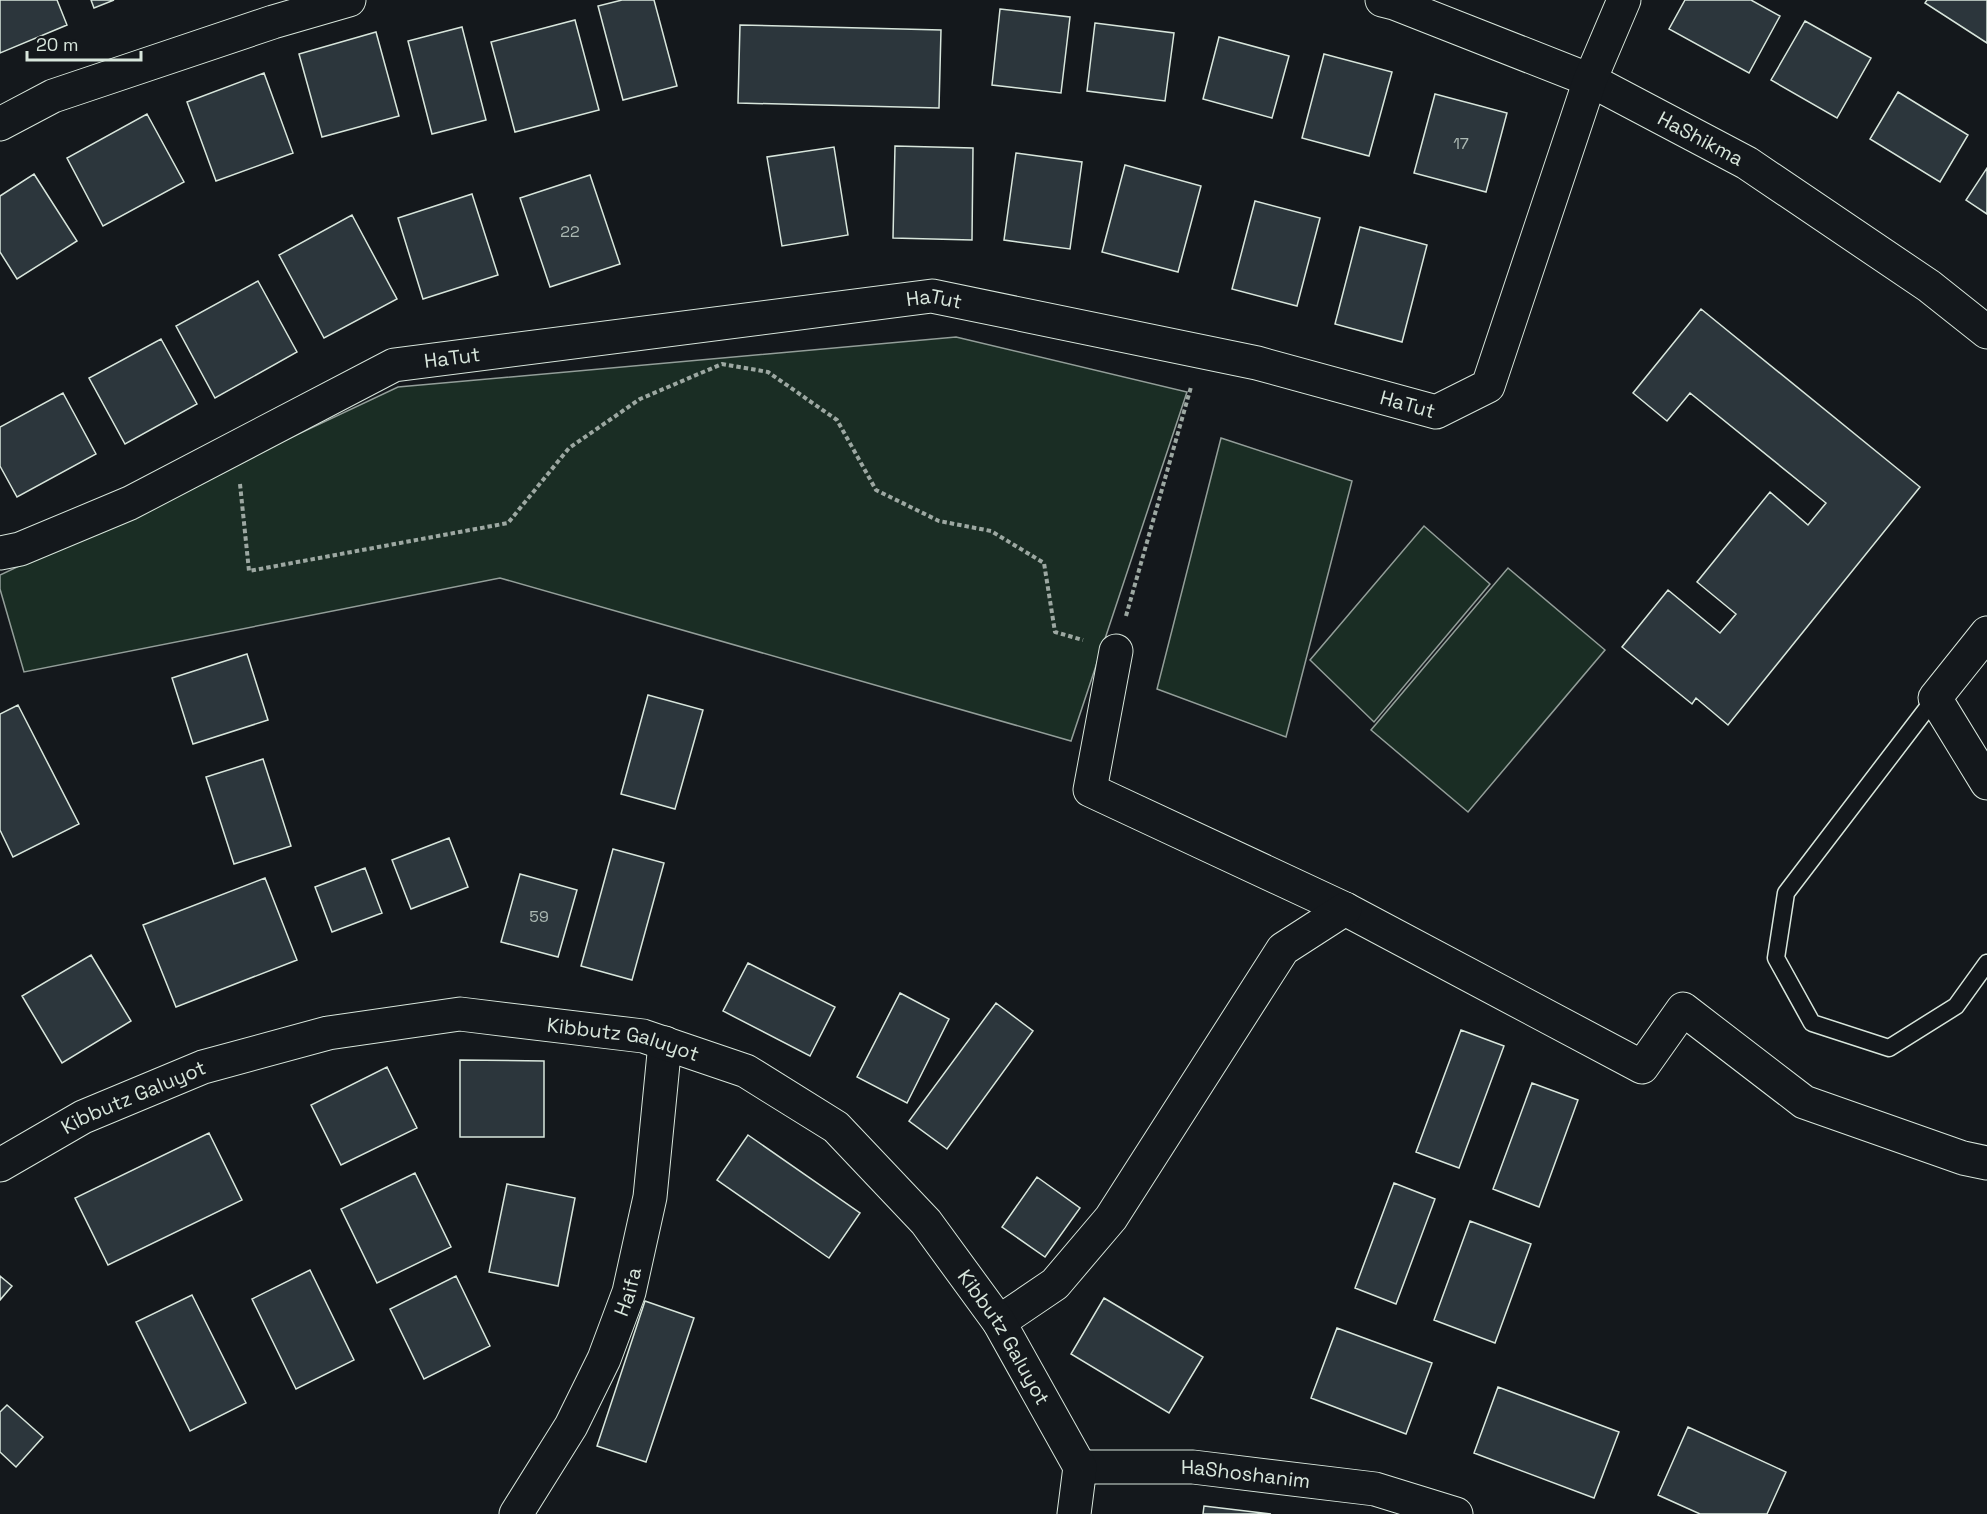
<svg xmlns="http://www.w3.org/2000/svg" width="1987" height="1514" font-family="'Space Grotesk',sans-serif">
	<rect width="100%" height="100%" fill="#14181c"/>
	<path fill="#1a2d24" stroke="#939e99" stroke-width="1.5" d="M 956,337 L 1187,392 L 1071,741 L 500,578 L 24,672 L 0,589 L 0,575 L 398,387 Z
		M 1221,438 L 1352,481 L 1286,737 L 1157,689 Z
		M 1424,526 L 1490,584 L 1374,722 L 1310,660 Z
		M 1508,568 L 1605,650 L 1468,812 L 1371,730 Z"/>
	<path fill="#2c363c" stroke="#d8e6dc" stroke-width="1.5" d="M 0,0 L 57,0 L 67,25 L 0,53 Z
		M 91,0 L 114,0 L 94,8 Z
		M 622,0 L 654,0 L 677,86 L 623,100 L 598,6 Z
		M 1685,0 L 1751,0 L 1780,16 L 1749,73 L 1669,29 Z
		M 1927,0 L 1987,0 L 1987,43 L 1925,3 Z
		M 1000,9 L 1070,17 L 1061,93 L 992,85 Z
		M 575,20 L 599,110 L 515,132 L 491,42 Z
		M 1805,21 L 1871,58 L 1837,118 L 1771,80 Z
		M 1095,23 L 1174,33 L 1165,101 L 1087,91 Z
		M 740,25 L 941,30 L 939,108 L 738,103 Z
		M 462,27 L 486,120 L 432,134 L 408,41 Z
		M 376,32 L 399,116 L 322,137 L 299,54 Z
		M 1219,37 L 1289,56 L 1272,118 L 1203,99 Z
		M 1324,54 L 1392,72 L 1369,156 L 1302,138 Z
		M 264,73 L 293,153 L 216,181 L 187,102 Z
		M 1898,92 L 1968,135 L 1940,182 L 1870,139 Z
		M 1435,94 L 1507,113 L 1486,192 L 1414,173 Z
		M 147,114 L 184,182 L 103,226 L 67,158 Z
		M 895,146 L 973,148 L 972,240 L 893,238 Z
		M 834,147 L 848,235 L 782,246 L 767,157 Z
		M 1016,153 L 1082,162 L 1070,249 L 1004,240 Z
		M 1125,165 L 1201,186 L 1178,272 L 1102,252 Z
		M 1987,168 L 1987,214 L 1966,200 Z
		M 34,174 L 77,241 L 17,279 L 0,252 L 0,196 Z
		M 590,175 L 620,264 L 550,287 L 520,198 Z
		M 472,194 L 498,275 L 423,299 L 398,218 Z
		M 1255,201 L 1320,218 L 1297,306 L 1232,289 Z
		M 352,215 L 397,299 L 324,338 L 279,255 Z
		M 1360,227 L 1427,245 L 1402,342 L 1335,324 Z
		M 258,281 L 297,352 L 215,398 L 176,326 Z
		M 1701,309 L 1920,487 L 1728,725 L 1696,698 L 1692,704 L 1622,647 L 1668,590 L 1720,633 L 1736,614 L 1697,582 L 1770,492 L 1808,525 L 1826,503 L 1690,393 L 1667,421 L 1633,393 Z
		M 161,339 L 197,404 L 125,444 L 89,378 Z
		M 63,393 L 96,454 L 17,497 L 0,466 L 0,427 Z
		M 247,654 L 268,720 L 193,744 L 172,678 Z
		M 648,695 L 703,710 L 675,809 L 621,794 Z
		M 18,705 L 79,824 L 13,857 L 0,830 L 0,714 Z
		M 263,759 L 291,846 L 234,864 L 206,777 Z
		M 449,838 L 468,887 L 411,909 L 392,860 Z
		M 613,849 L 664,863 L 632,980 L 581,966 Z
		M 365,868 L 382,913 L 332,932 L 315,887 Z
		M 520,874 L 577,890 L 558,957 L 501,942 Z
		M 265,878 L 297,960 L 176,1007 L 143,925 Z
		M 91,955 L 131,1021 L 62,1063 L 22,996 Z
		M 748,963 L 835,1007 L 810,1056 L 723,1011 Z
		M 900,993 L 949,1019 L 907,1103 L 857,1077 Z
		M 996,1003 L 1033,1031 L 947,1149 L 909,1121 Z
		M 1461,1030 L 1504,1046 L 1459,1168 L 1416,1152 Z
		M 460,1060 L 544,1061 L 544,1137 L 460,1137 Z
		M 387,1067 L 417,1128 L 341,1165 L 311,1105 Z
		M 1532,1083 L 1578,1100 L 1539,1207 L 1493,1189 Z
		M 209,1133 L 242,1200 L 108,1265 L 75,1198 Z
		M 748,1135 L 860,1213 L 829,1258 L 717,1180 Z
		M 415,1173 L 451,1247 L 377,1283 L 341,1209 Z
		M 1037,1177 L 1080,1208 L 1045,1257 L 1002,1227 Z
		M 1394,1183 L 1435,1199 L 1396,1304 L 1355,1288 Z
		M 507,1184 L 575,1198 L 558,1286 L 489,1272 Z
		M 1470,1221 L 1531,1244 L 1495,1343 L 1434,1320 Z
		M 310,1270 L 354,1360 L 296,1389 L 252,1299 Z
		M 0,1276 L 12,1286 L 0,1300 Z
		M 456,1276 L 490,1346 L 424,1379 L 390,1309 Z
		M 192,1295 L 246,1403 L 190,1431 L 136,1322 Z
		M 1104,1298 L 1203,1357 L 1169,1413 L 1071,1354 Z
		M 645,1301 L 694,1318 L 646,1462 L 597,1446 Z
		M 1337,1328 L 1432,1363 L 1406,1434 L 1311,1398 Z
		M 1498,1387 L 1619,1432 L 1594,1498 L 1474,1453 Z
		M 7,1405 L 43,1437 L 16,1467 L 0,1452 L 0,1412 Z
		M 1688,1427 L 1786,1472 L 1767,1514 L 1700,1514 L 1658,1495 Z
		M 1204,1506 L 1271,1514 L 1203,1514 Z"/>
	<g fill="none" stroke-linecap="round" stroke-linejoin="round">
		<g stroke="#d8e6dc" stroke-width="19">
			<path id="lane" d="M 1935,698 L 1786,893 L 1776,958 L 1812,1023 L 1889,1048 L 1956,1006 L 1987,963"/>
		</g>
		<g stroke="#d8e6dc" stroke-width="35">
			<g id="street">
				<path id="s1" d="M 1382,0 L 1394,3 L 1590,80 L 1747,163 L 1929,286 L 1987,332"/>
				<path d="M 0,124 L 53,96 L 273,22 L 349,0"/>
				<path id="s2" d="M 0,553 L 20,549 L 130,503 L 394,365 L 932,296 L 1257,363 L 1436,412 L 1488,386 L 1590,80 L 1624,0"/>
				<path d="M 1987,633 L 1935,698 L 1987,783"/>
				<path d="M 1116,651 L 1090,790 L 1345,909 L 1642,1067 L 1683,1009 L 1804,1102 L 1963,1158 L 1987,1163"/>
				<path d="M 999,1322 L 1055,1284 L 1111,1218 L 1283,949 L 1345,909"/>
				<path id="s3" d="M 1080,1467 L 1193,1467 L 1375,1489 L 1456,1514"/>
				<path id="s4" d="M 516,1514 L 571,1426 L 604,1359 L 629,1292 L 650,1197 L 665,1043"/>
			</g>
		</g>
		<g stroke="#d8e6dc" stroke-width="35">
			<g id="secondary">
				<path id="s5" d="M 0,1165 L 83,1117 L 203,1067 L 328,1033 L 460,1014 L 643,1036 L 746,1071 L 836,1127 L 926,1222 L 999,1322 L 1080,1467 L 1074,1514"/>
			</g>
		</g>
		<path stroke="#9da8a2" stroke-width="4" stroke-dasharray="4.5 3" stroke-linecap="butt" d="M 240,484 L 249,571 L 508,523 L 569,448 L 640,399 L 722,364 L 768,372 L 837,420 L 876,490 L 939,521 L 991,531 L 1044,563 L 1055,632 L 1083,640
			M 1126,616 L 1191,387"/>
		<use href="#lane" stroke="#14181c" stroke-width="16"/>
		<use href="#street" stroke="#14181c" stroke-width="33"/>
		<use href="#secondary" stroke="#14181c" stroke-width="33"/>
	</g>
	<g text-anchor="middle" stroke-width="4.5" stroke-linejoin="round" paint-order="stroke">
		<g font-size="16" fill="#adbab4">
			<text x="1461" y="149">17</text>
			<text x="570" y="237">22</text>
			<text x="539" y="922">59</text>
		</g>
		<g font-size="20" fill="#d8e6dc" stroke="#14181c">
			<text dy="7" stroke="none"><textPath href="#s1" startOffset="348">HaShikma</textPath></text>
			<text dy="7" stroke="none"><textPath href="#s2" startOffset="982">HaTut</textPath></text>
			<text dy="7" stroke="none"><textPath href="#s2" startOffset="496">HaTut</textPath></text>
			<text dy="7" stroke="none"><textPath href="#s2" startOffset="1468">HaTut</textPath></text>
			<text dy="7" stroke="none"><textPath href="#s5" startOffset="654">Kibbutz Galuyot</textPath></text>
			<text dy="7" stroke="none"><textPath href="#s5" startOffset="150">Kibbutz Galuyot</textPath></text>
			<text dy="7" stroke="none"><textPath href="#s4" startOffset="250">Haifa</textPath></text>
			<text dy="7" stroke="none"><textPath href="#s5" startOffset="1158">Kibbutz Galuyot</textPath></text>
			<text dy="7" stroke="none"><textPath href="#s3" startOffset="166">HaShoshanim</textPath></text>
		</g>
	</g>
	<path d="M27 51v9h114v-9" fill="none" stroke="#d8e6dc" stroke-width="3"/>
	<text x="36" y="51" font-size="18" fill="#d8e6dc" stroke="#14181c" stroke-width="4.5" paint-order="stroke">20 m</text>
</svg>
